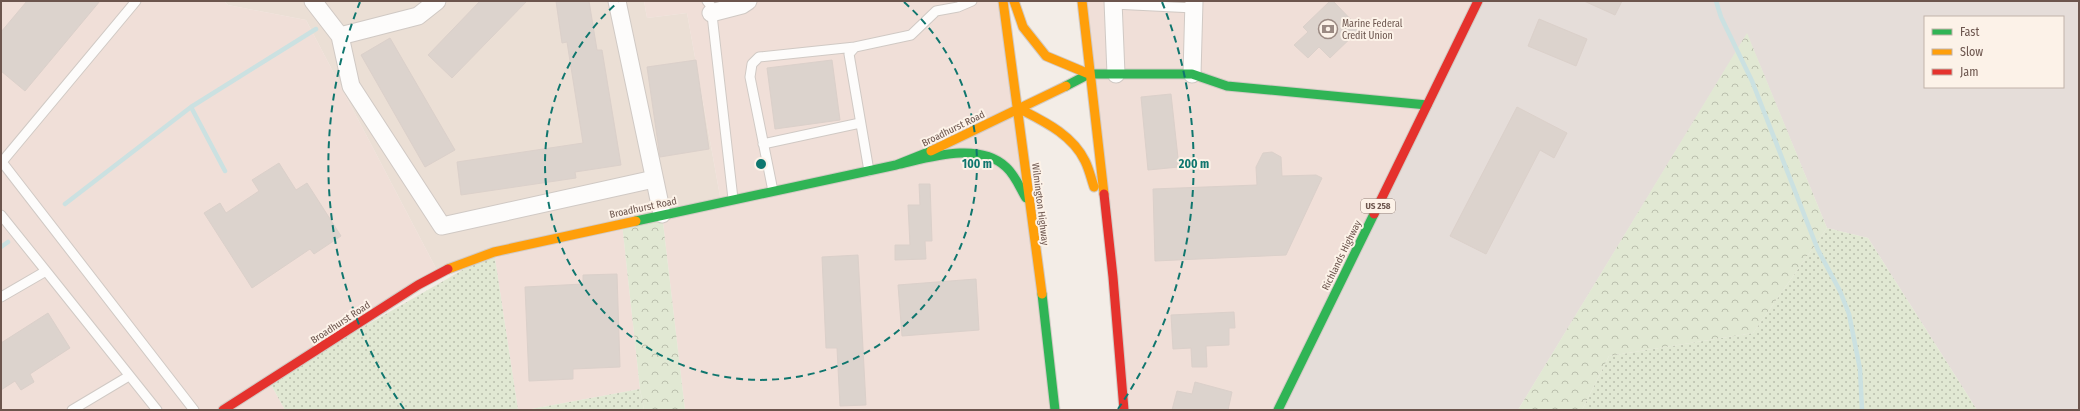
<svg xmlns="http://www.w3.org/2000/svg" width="2080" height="411" font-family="'Fira Sans Condensed',sans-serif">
	<defs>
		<pattern id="grass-dots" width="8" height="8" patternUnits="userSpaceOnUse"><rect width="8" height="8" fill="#e1e8d3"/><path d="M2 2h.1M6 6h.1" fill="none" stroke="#babfad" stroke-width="1.8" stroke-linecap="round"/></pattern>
		<pattern id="forest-crowns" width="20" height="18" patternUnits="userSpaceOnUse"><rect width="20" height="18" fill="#e1e8d3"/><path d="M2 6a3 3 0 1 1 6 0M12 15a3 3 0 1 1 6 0" fill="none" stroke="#babfad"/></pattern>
	</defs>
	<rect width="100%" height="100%" fill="#f3ede7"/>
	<path fill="#ebdfd5" d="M 224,1 L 644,1 L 647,18 L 687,13 L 721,202 L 439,274 L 306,20 L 228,5 Z"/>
	<path fill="#f0dfd8" d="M 1,1 L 224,1 L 228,5 L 306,20 L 439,274 L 269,381 L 285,410 L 1,410 Z
		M 644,1 L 1003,1 L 1055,410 L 685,410 L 662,214 L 721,202 L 687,13 L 647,18 Z
		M 1082,1 L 1478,1 L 1278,410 L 1124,410 Z
		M 622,223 L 640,389 L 526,410 L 518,410 L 494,252 Z"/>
	<path fill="#e5ddd9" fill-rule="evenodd" d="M 1478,1 L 2079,1 L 2079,410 L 1977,410 L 1868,238 L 1827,228 L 1747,34 L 1518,410 L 1278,410 ZM 1925,17 L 2063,17 L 2063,87 L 1925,87 Z"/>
	<path fill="url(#grass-dots)" d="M 1827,228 L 1868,238 L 1977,410 L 1582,410 L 1609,356 L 1753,333 Z
		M 494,252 L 518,410 L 285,410 L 269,381 Z
		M 640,389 L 644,410 L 526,410 Z"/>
	<path fill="url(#forest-crowns)" d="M 1747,33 L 1827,228 L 1753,333 L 1609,356 L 1582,410 L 1518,410 Z
		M 662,214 L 685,410 L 644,410 L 640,389 L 622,223 Z"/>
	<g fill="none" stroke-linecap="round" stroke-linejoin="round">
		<path stroke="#cbe1e1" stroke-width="4.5" d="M 1716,1 L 1721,17 L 1752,81 L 1818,250 L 1840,291 L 1849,314 L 1860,369 L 1862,410
			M 191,107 L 225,171
			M 65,204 L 191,107 L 316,29
			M 1,247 L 8,242"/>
	</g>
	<path fill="#dcd3cd" stroke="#dbd0ca" d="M 27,1 L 100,1 L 25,91 L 1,71 L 1,32 Z
		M 480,1 L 527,1 L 452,78 L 428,55 Z
		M 556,1 L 589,1 L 597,50 L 602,50 L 621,165 L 575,172 L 576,178 L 461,195 L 457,162 L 583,143 L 567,42 L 562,43 Z
		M 1330,1 L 1333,1 L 1360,29 L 1330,58 L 1319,47 L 1308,58 L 1294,45 L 1308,32 L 1303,27 Z
		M 1584,1 L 1622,1 L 1615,15 Z
		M 1539,19 L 1587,39 L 1576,66 L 1528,46 Z
		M 390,38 L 455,150 L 425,167 L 361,55 Z
		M 696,60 L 709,149 L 660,157 L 647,67 Z
		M 832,60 L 840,120 L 775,129 L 767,68 Z
		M 1171,94 L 1179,167 L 1148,170 L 1141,97 Z
		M 1517,107 L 1567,133 L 1554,158 L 1540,150 L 1486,254 L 1450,236 Z
		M 1272,152 L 1281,157 L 1282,176 L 1316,175 L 1322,178 L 1286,255 L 1155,261 L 1153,189 L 1257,185 L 1256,167 L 1263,153 Z
		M 279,163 L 296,190 L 307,183 L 341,236 L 314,254 L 310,249 L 252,288 L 204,213 L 220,203 L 226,213 L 259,191 L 252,180 Z
		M 919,184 L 930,184 L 932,241 L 925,241 L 926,259 L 895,260 L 895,245 L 910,245 L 908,205 L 920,205 Z
		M 858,255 L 866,405 L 840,406 L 837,348 L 826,348 L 822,257 Z
		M 617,274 L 620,367 L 573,369 L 573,379 L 529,381 L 525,287 L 583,284 L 583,275 Z
		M 976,279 L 979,330 L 902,336 L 898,285 Z
		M 1234,312 L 1235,328 L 1229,328 L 1229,345 L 1206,346 L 1207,367 L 1192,367 L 1191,348 L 1173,349 L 1171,315 Z
		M 48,313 L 70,348 L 30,374 L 34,382 L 21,390 L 15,381 L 1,390 L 1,343 Z
		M 1195,382 L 1232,392 L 1228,410 L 1172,410 L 1177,391 L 1192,394 Z"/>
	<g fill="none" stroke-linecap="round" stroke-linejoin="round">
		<g stroke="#d0c9c4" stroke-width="11">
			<path id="lane" d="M 707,1 L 711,6 L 733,199
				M 1113,4 L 1194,8
				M 763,144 L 860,123
				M 2,162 L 194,410
				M 1,163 L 136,1
				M 869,171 L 849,54 L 855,47 L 911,35 L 936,11 L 958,7 L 972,1
				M 773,191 L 750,77 L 752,64 L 759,57 L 855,47
				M 1,215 L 46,271
				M 1,297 L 46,271 L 157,410
				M 72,410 L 129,376"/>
		</g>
		<g stroke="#d0c9c4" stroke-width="19">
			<path id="street" d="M 313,1 L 340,36
				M 437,1 L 418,16 L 340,36 L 351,86 L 442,226 L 654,179
				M 617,1 L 662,214
				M 1113,1 L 1116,74
				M 711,13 L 742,5 L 748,1
				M 1192,74 L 1194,1"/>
		</g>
		<g stroke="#d2cac4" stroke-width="11">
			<path id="fast" d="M 1066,86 L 1089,74 L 1192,74 L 1227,86 L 1427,105
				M 896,165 C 928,158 978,141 1006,167 C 1015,175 1020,188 1026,198
				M 636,221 L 896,165 L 931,151
				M 1042,294 L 1055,410
				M 1278,410 L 1374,214"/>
		</g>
		<g stroke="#d2cac4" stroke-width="11">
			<path id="slow" d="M 1003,1 L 1042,294
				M 1014,1 L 1023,27 L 1046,56 L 1089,74
				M 1082,1 L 1104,194
				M 1018,108 C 1043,121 1072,134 1085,161 C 1089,169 1091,178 1094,187
				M 931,151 L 1066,86
				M 448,269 L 494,252 L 636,221"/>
		</g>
		<g stroke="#d2cac4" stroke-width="11">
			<path id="jam" d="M 1104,194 L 1113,277 L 1124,410
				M 1374,214 L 1478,1
				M 223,410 L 418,285 L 448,269"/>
		</g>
		<use href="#lane" stroke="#fdfcfb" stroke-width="9"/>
		<use href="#street" stroke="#fdfcfb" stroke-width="17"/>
		<use href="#fast" stroke="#30b455" stroke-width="9"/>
		<use href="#slow" stroke="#ff9f0a" stroke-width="9"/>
		<use href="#jam" stroke="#e5322d" stroke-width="9"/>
	</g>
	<g fill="none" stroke="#0f766e" stroke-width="2" stroke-dasharray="7 5">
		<path d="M904 2A216 216 0 1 1 618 2"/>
		<path d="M404 409A433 433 0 0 1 360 2M1162 2A433 433 0 0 1 1118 409"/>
	</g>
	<defs>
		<g id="bank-ring" transform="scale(1)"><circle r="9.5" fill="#fcf2e8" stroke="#9b8a83" stroke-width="1.5"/><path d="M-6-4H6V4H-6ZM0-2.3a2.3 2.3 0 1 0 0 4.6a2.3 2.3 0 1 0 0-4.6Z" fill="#9b8a83"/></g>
	</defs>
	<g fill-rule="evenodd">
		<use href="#bank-ring" x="1328" y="29"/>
	</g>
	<g text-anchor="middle" stroke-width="4" stroke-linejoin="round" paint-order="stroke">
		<rect fill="#fcf2e8" stroke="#97847c" stroke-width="1" x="1361" y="199" width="34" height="14" rx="3"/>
		<g font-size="9" font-weight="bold" fill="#6c554d">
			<text x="1378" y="209">US 258</text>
		</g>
		<g font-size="10" fill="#6c554d" stroke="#fcf2e8" text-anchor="start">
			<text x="1342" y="27">Marine Federal<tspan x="1342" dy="12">Credit Union</tspan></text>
		</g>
		<g font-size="10" fill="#6c554d" stroke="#fcf2e8">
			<text transform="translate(953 128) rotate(-26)" y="4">Broadhurst Road</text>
			<text transform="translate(1041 204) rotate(83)" y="4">Wilmington Highway</text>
			<text transform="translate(643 207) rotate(-12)" y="4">Broadhurst Road</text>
			<text transform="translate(1341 255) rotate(-64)" y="4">Richlands Highway</text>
			<text transform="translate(340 322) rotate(-33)" y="4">Broadhurst Road</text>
		</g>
	</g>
	<circle cx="761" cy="164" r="6" fill="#0f766e" stroke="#fcf2e8" stroke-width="2"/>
	<g font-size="12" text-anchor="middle" font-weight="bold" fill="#0f766e" stroke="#fcf2e8" stroke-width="4" stroke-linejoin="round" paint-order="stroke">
		<text x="977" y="168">100 m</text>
		<text x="1194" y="168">200 m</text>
	</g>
	<rect width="2080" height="411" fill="none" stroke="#6c554d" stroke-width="4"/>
	<rect x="1924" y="16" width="140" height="72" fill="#fcf2e8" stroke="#c2b3aa"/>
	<rect x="1932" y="29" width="20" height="6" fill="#30b455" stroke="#c2b3aa"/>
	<text x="1960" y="36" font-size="12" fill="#6c554d">Fast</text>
	<rect x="1932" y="49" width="20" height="6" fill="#ff9f0a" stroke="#c2b3aa"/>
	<text x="1960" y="56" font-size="12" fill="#6c554d">Slow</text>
	<rect x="1932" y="69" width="20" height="6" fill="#e5322d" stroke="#c2b3aa"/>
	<text x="1960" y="76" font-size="12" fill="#6c554d">Jam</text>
</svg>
